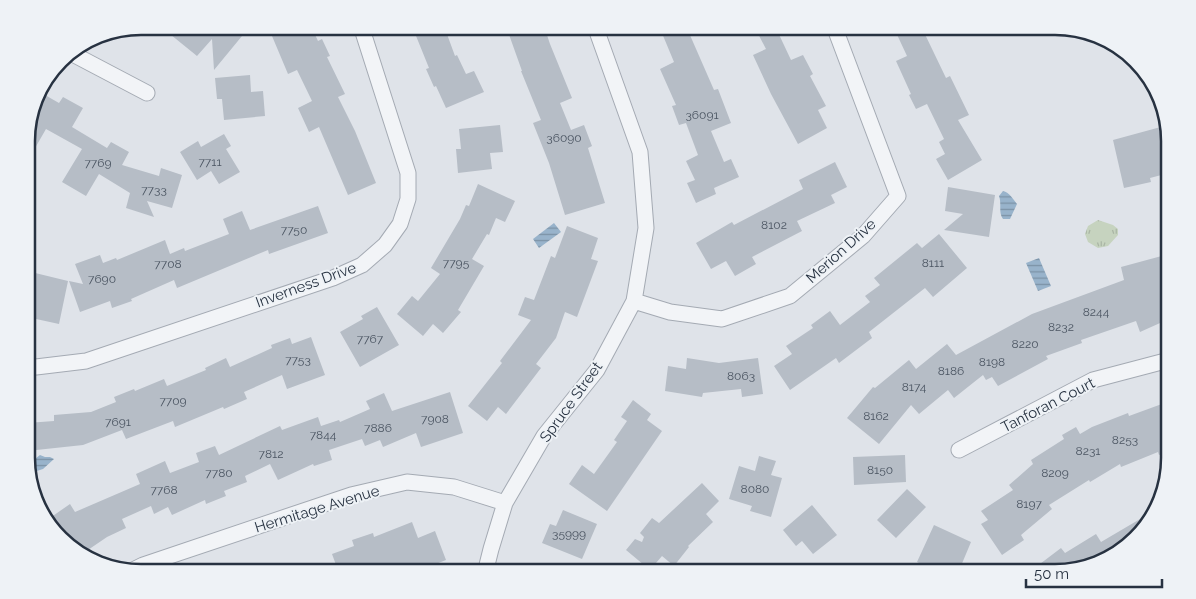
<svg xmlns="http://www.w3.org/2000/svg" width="1196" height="599" font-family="Raleway,sans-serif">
	<defs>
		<pattern id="park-tufts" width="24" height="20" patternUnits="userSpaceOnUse" patternTransform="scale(1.25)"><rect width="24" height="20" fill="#c6d3bf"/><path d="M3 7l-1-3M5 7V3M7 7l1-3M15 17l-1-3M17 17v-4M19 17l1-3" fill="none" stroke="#aab6a5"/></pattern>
		<pattern id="water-rules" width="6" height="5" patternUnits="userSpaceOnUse" patternTransform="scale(1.25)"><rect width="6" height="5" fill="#98b3cb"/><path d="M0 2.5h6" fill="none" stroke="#7c92a6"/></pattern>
	</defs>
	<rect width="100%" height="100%" fill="#dfe3e9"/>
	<path fill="url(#park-tufts)" d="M 1098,220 L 1113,225 L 1118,229 L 1118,235 L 1108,246 L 1098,248 L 1088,242 L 1085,234 L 1088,226 Z"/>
	<path fill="url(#water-rules)" d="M 1003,191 C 1009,192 1013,199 1017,204 L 1010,219 L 1003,219 C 998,212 1002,204 999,196 Z
		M 554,223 L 561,232 L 539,248 L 533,239 Z
		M 1039,258 L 1051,286 L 1038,291 L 1026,263 Z
		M 40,455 L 45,457 L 50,457 L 54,459 L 43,469 L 27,474 L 27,465 Z"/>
	<path fill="#b6bdc6" d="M 160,26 L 230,26 L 242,36 L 214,70 L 212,39 L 197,56 Z
		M 294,26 L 311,26 L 318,41 L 322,39 L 330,56 L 327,57 L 345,94 L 338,97 L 355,131 L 376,183 L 348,195 L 319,127 L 309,132 L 298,108 L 312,101 L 297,70 L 288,74 L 272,36 Z
		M 412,26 L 444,26 L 455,56 L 457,55 L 466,74 L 474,71 L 484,92 L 446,108 L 436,86 L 434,87 L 426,69 L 429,68 Z
		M 506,26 L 544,26 L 550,44 L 572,98 L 560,103 L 571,130 L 584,125 L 592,146 L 588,148 L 605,203 L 565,215 L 549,163 L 533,123 L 541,120 L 521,71 L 522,71 Z
		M 659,26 L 686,26 L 714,90 L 718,89 L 731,123 L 711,131 L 724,162 L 731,159 L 739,177 L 714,188 L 716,194 L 696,203 L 687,183 L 695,180 L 686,161 L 698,155 L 686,123 L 679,125 L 672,106 L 676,105 L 660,69 L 674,62 Z
		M 754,26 L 775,26 L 791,60 L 803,55 L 813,74 L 810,76 L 826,106 L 818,110 L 827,128 L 798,144 L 771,94 L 753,55 L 766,49 Z
		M 893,26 L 921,26 L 946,78 L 950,76 L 969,115 L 958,120 L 982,160 L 948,180 L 936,159 L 945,154 L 939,142 L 944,139 L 927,104 L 916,109 L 909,95 L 911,94 L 896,61 L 907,56 Z
		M 250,75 L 251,92 L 263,91 L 265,116 L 224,120 L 222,99 L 217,99 L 215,78 Z
		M 38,91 L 59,103 L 63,97 L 83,108 L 72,127 L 107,148 L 111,142 L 129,152 L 122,165 L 159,176 L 161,168 L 182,175 L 172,208 L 147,201 L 154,217 L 126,208 L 130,193 L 99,174 L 86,196 L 62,182 L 82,149 L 46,129 L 27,162 L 27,133 Z
		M 500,125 L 503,152 L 490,153 L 492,169 L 458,173 L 456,149 L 461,149 L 459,129 Z
		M 1168,125 L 1169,173 L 1150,178 L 1151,182 L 1124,188 L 1113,140 Z
		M 224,134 L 231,146 L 226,149 L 240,172 L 219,184 L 211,171 L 197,180 L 180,152 L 198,141 L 201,147 Z
		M 835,162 L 847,187 L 831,195 L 835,203 L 797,221 L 802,231 L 752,257 L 756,264 L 735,276 L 726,261 L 711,269 L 696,243 L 732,222 L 734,225 L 803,189 L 799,180 Z
		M 478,184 L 515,201 L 505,222 L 496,218 L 489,235 L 487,234 L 472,259 L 484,266 L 458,310 L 461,312 L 443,333 L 433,324 L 423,336 L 397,314 L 412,296 L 418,301 L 440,274 L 431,268 L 460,219 L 466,205 L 469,206 Z
		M 948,187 L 995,195 L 989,237 L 944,230 L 963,214 L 945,211 Z
		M 318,206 L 328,233 L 269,254 L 268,250 L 177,288 L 174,280 L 131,299 L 132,301 L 112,308 L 110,301 L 80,312 L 69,281 L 83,284 L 75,264 L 100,255 L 103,263 L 116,258 L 117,260 L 165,240 L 170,254 L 184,248 L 185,251 L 229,234 L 223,219 L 242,211 L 250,230 Z
		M 567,226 L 598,238 L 591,259 L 598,261 L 577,317 L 565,312 L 556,338 L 536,364 L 541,368 L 506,414 L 498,407 L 487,421 L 468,406 L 502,363 L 500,361 L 531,320 L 518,315 L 525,297 L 534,300 L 551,256 L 555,258 Z
		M 939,234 L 967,268 L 933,297 L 925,288 L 869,332 L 872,338 L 839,363 L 836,358 L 790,390 L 774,366 L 792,354 L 786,346 L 813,328 L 811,325 L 830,311 L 840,325 L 870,302 L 865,296 L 880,285 L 874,278 L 917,243 L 922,248 Z
		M 1169,254 L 1169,319 L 1140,332 L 1136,321 L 1081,340 L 1082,343 L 1046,356 L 1048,359 L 998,386 L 992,377 L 986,380 L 983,375 L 954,398 L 948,390 L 919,414 L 911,405 L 879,444 L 847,418 L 873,387 L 875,388 L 909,360 L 916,369 L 947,344 L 956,355 L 1032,314 L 1124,280 L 1121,267 Z
		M 27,271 L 68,281 L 59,324 L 27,317 Z
		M 377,307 L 399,345 L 360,367 L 340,332 L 363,319 L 361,316 Z
		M 311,337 L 325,375 L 287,389 L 282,375 L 244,392 L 247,399 L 224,409 L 223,407 L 175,427 L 173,421 L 126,439 L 122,430 L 83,445 L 27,451 L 27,423 L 54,421 L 54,415 L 91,412 L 116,402 L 114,397 L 134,389 L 135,391 L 164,379 L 167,386 L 206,370 L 205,368 L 226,358 L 230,367 L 272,348 L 271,345 L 290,338 L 292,344 Z
		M 687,358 L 719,363 L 758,358 L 763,394 L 742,397 L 741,389 L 703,393 L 702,397 L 665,391 L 668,366 L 686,369 Z
		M 450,392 L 463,433 L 421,447 L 416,433 L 383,447 L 380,440 L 365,446 L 362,439 L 329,450 L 332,460 L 314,466 L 313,464 L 278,480 L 270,464 L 245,476 L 247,482 L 224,491 L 226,496 L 206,504 L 205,500 L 172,515 L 168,507 L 154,514 L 151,506 L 122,519 L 126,528 L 107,537 L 82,554 L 50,528 L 47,520 L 70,504 L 75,512 L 140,484 L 136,474 L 165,461 L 170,473 L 199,462 L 196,453 L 215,446 L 219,455 L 280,426 L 282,430 L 318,417 L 321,426 L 339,420 L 340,422 L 370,409 L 366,401 L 384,393 L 392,411 Z
		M 633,400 L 651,414 L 647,420 L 662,431 L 607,511 L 569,484 L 582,465 L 594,474 L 617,442 L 614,440 L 627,421 L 621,417 Z
		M 1170,401 L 1170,451 L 1159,455 L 1158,452 L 1121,467 L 1120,464 L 1090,482 L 1089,480 L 1049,505 L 1052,509 L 1021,535 L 1024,540 L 1002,555 L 981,524 L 988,520 L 981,511 L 1013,490 L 1009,485 L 1033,464 L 1031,460 L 1064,439 L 1062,435 L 1076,427 L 1080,434 L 1092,427 L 1128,413 L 1129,416 Z
		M 905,455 L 906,482 L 854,485 L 853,457 Z
		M 759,456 L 776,461 L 771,475 L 782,478 L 771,517 L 750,511 L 752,506 L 729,499 L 739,466 L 755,471 Z
		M 702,483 L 719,501 L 706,514 L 713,522 L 688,546 L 689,547 L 674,566 L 662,556 L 650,570 L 626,550 L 635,539 L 642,542 L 644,537 L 640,533 L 652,518 L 659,523 Z
		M 907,489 L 926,507 L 896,538 L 877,520 Z
		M 812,505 L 837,535 L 813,554 L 802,541 L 796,546 L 783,530 Z
		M 563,510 L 597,524 L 582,559 L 542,543 L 550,524 L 556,526 Z
		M 1152,512 L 1154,514 L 1119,554 L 1062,573 L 1028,573 L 1061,548 L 1065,553 L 1096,534 L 1101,542 Z
		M 412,522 L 418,538 L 435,531 L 446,560 L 413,573 L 406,573 L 403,565 L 381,573 L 339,573 L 332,554 L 354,546 L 352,540 L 373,533 L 374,537 Z
		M 934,525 L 971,542 L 958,573 L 939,573 L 917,562 Z"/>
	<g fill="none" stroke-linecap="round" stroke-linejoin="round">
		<g stroke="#a4aab3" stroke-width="17">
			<path id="street" d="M 69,52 L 147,93
				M 634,301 L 670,312 L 722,319 L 790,296 L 863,236 L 898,196 L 834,26
				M 27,366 L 36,367 L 86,361 L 333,278 L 362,265 L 385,245 L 400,224 L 408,199 L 408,173 L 361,26
				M 959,450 L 1093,380 L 1169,360
				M 131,571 L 143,565 L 351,495 L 407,482 L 454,487 L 505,503
				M 485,573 L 491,549 L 505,503 L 544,436 L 597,370 L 634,301 L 646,228 L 640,152 L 595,26"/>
		</g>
		<use href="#street" stroke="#f2f4f7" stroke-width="15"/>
	</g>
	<g text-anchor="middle" stroke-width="4" stroke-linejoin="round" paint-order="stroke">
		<g font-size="12" fill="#4b5562">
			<text x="702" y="119">36091</text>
			<text x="564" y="142">36090</text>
			<text x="210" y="166">7711</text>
			<text x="98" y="167">7769</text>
			<text x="154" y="194">7733</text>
			<text x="774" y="229">8102</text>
			<text x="294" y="234">7750</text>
			<text x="456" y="267">7795</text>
			<text x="933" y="267">8111</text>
			<text x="168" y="268">7708</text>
			<text x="102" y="283">7690</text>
			<text x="1096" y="316">8244</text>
			<text x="1061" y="331">8232</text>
			<text x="370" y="343">7767</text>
			<text x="1025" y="348">8220</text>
			<text x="298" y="364">7753</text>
			<text x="992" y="366">8198</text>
			<text x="951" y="375">8186</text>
			<text x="741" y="380">8063</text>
			<text x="914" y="391">8174</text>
			<text x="173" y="405">7709</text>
			<text x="876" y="420">8162</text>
			<text x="435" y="423">7908</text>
			<text x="118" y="426">7691</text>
			<text x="378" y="432">7886</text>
			<text x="323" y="439">7844</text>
			<text x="1125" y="444">8253</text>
			<text x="1088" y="455">8231</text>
			<text x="271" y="458">7812</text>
			<text x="880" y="474">8150</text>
			<text x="219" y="477">7780</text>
			<text x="1055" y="477">8209</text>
			<text x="755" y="493">8080</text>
			<text x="164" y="494">7768</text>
			<text x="1029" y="508">8197</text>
			<text x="569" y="538">35999</text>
		</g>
		<g font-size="15" fill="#273241" stroke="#eef2f6">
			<text transform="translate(841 251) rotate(-42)" y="5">Merion Drive</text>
			<text transform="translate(306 285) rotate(-20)" y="5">Inverness Drive</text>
			<text transform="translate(571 402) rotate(-54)" y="5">Spruce Street</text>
			<text transform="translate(1048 405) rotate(-27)" y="5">Tanforan Court</text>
			<text transform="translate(317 509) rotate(-17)" y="5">Hermitage Avenue</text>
		</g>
	</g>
	<path d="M0 0H1196V599H0ZM141 35H1055A106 106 0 0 1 1161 141V458A106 106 0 0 1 1055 564H141A106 106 0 0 1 35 458V141A106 106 0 0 1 141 35Z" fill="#eef2f6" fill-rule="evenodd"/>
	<path fill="none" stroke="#273241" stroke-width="2.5" d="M141 35H1055A106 106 0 0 1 1161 141V458A106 106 0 0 1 1055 564H141A106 106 0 0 1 35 458V141A106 106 0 0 1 141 35Z"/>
	<path d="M1026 579v8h136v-8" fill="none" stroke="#273241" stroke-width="2.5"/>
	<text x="1034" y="579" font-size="15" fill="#273241" stroke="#eef2f6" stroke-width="4" paint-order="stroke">50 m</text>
</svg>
